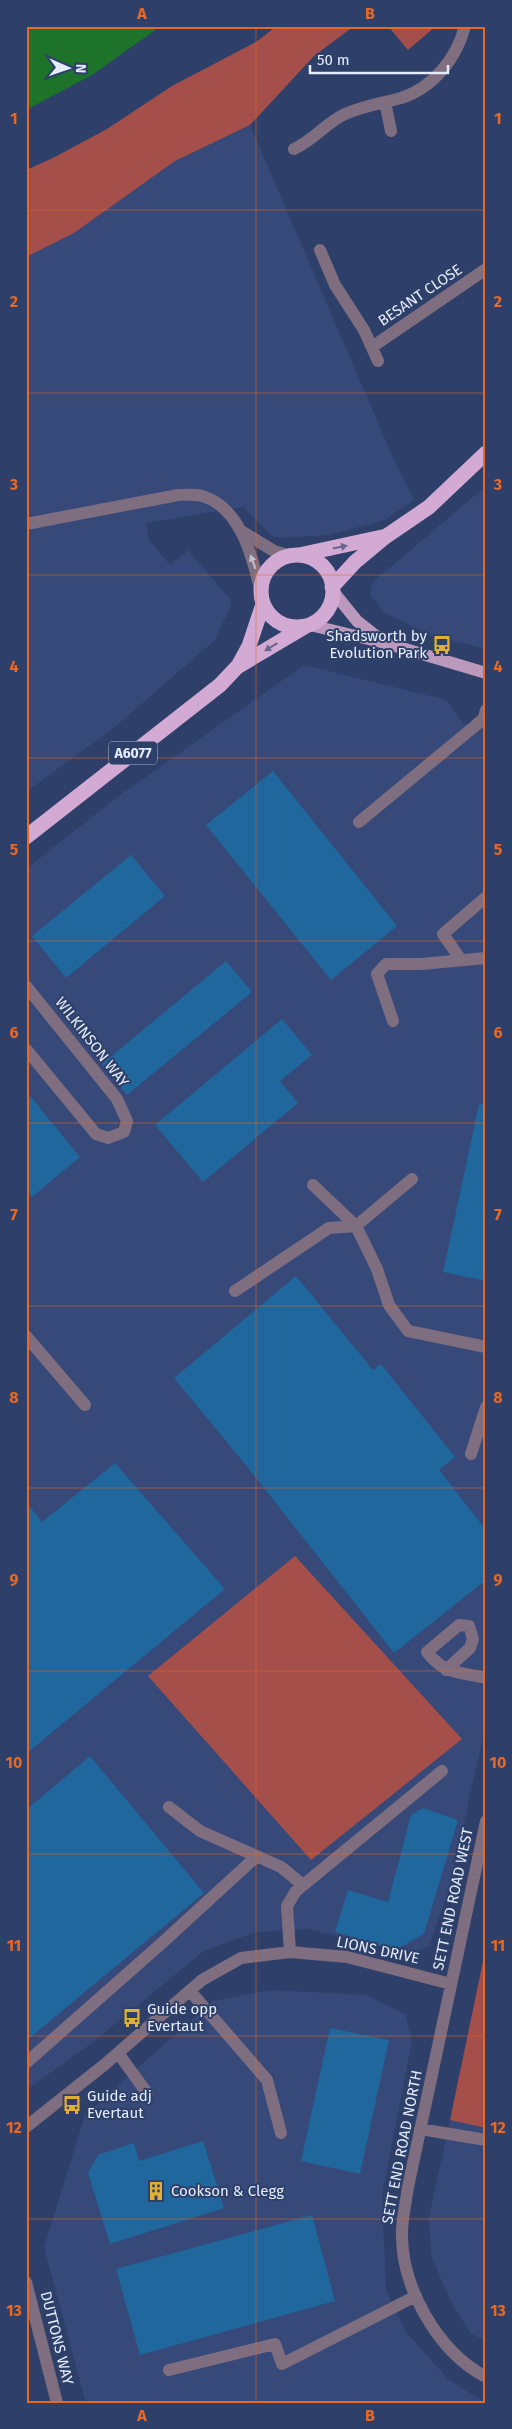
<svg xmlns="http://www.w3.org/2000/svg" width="512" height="2429" font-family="'Fira Sans',sans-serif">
	<rect width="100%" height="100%" fill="#2e4069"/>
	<path fill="#364979" d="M 250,125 L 394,460 L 414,500 L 385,520 L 329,535 L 280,538 L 271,535 L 243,507 L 146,523 L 149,540 L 170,565 L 188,550 L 230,599 L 231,605 L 215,640 L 116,726 L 26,792 L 26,257 L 74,233 L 175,161 Z
		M 486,486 L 486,649 L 433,636 L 385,613 L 370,595 L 372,583 Z
		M 304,665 L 447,700 L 463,724 L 486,725 L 486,1724 L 449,1889 L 429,1946 L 411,1953 L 307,1929 L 257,1932 L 205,1950 L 92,2043 L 26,2090 L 26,869 L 119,796 Z
		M 271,1990 L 366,1995 L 405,2014 L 412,2041 L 382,2194 L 386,2290 L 406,2332 L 448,2379 L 486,2403 L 86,2403 L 44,2247 L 85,2115 L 213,2001 Z
		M 450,2120 L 486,2128 L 486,2341 L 470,2333 L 449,2298 L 431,2255 L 429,2217 Z"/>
	<path fill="#a54f4a" d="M 277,26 L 354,26 L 314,56 L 250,125 L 175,161 L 74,233 L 26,257 L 26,170 L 53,158 L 107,129 L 172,86 L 256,42 Z
		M 388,26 L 436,26 L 408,50 Z
		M 295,1556 L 462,1739 L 311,1860 L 148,1676 Z
		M 486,1947 L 486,2128 L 450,2120 Z"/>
	<path fill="#1d7329" d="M 26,26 L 161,26 L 92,75 L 26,110 Z"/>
	<path fill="#1f679c" d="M 273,771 L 397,926 L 331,980 L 206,825 Z
		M 131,855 L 165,896 L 66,978 L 32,936 Z
		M 226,961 L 252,992 L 127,1095 L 102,1064 Z
		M 282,1019 L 312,1055 L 280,1081 L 298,1103 L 203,1182 L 155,1125 Z
		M 26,1091 L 80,1157 L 32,1197 L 26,1189 Z
		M 479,1104 L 486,1105 L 486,1281 L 443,1272 Z
		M 296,1276 L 373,1370 L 381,1364 L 455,1457 L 439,1470 L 486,1530 L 486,1580 L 394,1653 L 249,1469 L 174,1378 Z
		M 115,1463 L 225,1589 L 26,1754 L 26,1502 L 42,1522 Z
		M 90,1756 L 204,1893 L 26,2041 L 26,1810 Z
		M 423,1808 L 458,1820 L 424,1934 L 395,1950 L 335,1932 L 348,1890 L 388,1902 L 411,1815 Z
		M 330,2028 L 389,2040 L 360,2174 L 301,2161 Z
		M 203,2141 L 224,2208 L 110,2244 L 88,2173 L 98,2155 L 134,2143 L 139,2161 Z
		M 312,2215 L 335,2301 L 140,2355 L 116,2269 Z"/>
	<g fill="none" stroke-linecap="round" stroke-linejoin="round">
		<path stroke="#7f6e80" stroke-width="12" d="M 385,102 L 391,131
			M 294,149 C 314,140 327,122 345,114 C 363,106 382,103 401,98 C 433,88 457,58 465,26
			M 320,250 L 335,285 L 364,330 L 378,361
			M 372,347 L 486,269
			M 26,524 L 178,495 C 186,495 195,494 202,496 C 241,507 253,559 261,593
			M 241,531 L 274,551 L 291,556
			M 359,822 L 475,726 L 484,718 L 486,710
			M 461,960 L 443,934 L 486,897
			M 26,986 L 117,1099 L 127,1121 L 124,1132 L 108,1138 L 96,1134 L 26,1049
			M 393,1021 L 377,974 L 386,964 L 421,964 L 486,958
			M 313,1185 L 356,1226 L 377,1269 L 389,1305 L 408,1331 L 486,1347
			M 235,1291 L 329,1228 L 356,1226 L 412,1179
			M 26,1336 L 85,1405
			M 471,1454 L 486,1407
			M 446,1670 L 470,1648 L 473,1639 L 469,1626 L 459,1625 L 427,1652 C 444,1674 459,1672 486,1678
			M 169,1807 L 200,1831 L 281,1867 L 303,1885
			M 486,1821 L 408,2187 C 406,2202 402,2218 402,2233 C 401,2287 438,2352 486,2377
			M 290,1952 L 287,1906 L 296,1891 L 442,1771
			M 190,1991 L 267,2080 L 281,2133
			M 118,2053 L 147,2093
			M 26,2063 L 162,1943 L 257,1856
			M 26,2127 L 104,2065 L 202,1980 L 241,1958 L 290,1952 L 347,1957 L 451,1984
			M 420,2129 L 486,2140
			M 26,2282 L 57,2403
			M 169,2370 L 275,2344 L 282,2364 L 416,2296"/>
		<path stroke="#bb99bc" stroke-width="12" d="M 332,590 L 357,621 L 381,640
			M 310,625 L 385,643 L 486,673"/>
		<path stroke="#d3aad4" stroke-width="15" d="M 299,555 L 382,537
			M261 591a36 36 0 1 1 72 0a36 36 0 1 1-72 0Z
			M 332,587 L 355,562 L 385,537 L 429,507 L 486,453
			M 238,666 L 249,646 L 263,604
			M 26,837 L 220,685 L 237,667 L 306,626"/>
	</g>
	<defs><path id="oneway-solid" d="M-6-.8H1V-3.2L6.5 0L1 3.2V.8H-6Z" transform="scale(1.25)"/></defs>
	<g fill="#68658e">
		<use href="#oneway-solid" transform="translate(340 547) rotate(-11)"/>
		<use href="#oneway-solid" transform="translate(271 647) rotate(149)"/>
	</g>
	<use fill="#c1c0d1" href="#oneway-solid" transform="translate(253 562) rotate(-110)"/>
	<path fill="none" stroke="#e86824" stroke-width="1" stroke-opacity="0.55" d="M 256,26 L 256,2403M 26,210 L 486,210M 26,393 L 486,393M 26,575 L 486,575M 26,758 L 486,758M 26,941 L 486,941M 26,1123 L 486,1123M 26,1306 L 486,1306M 26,1488 L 486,1488M 26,1671 L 486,1671M 26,1854 L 486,1854M 26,2036 L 486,2036M 26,2219 L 486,2219"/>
	<defs>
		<g id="bus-bare" transform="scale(1.5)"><path d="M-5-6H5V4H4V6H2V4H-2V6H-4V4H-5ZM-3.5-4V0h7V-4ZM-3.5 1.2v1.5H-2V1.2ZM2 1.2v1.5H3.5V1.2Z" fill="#e1af34" stroke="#2e4069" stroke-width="2.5" paint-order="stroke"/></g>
		<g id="building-bare" transform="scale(1.5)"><path d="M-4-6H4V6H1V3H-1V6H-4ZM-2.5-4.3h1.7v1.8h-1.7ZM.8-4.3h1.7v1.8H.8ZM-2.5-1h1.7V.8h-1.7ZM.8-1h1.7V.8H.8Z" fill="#e1af34" stroke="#2e4069" stroke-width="2.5" paint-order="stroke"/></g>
	</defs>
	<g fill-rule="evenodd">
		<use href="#bus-bare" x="442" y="645"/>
		<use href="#bus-bare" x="132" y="2018"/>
		<use href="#bus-bare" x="72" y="2105"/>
		<use href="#building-bare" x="156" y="2191"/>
	</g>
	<g text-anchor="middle" stroke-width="4" stroke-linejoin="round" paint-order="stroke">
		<rect fill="#2e4069" stroke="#aeb8d0" stroke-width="1" x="109" y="741.5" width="48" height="23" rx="4"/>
		<g font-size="14" font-weight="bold" fill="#e5ecfc">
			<text x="133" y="758">A6077</text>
		</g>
		<g font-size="15" fill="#e5ecfc" stroke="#2e4069">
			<text transform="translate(420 295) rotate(-34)" y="5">BESANT CLOSE</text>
			<text transform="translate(92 1042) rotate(52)" y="5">WILKINSON WAY</text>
			<text transform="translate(453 1899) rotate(-78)" y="5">SETT END ROAD WEST</text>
			<text transform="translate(378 1950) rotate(12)" y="5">LIONS DRIVE</text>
			<text transform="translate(402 2147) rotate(-79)" y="5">SETT END ROAD NORTH</text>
			<text transform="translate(57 2338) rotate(76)" y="5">DUTTONS WAY</text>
		</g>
		<g font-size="15" fill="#e5ecfc" stroke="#2e4069" text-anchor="start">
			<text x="427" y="641" text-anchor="end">Shadsworth by<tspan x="427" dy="17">Evolution Park</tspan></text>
			<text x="147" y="2014">Guide opp<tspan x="147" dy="17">Evertaut</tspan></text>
			<text x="87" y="2101">Guide adj<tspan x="87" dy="17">Evertaut</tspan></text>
			<text x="171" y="2196">Cookson &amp; Clegg</text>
		</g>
	</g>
	<rect width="512" height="2429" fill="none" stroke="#2e4069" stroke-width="55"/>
	<g transform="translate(68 68) rotate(92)" stroke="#2e4069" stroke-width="4" paint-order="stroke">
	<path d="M0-4L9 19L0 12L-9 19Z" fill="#e5ecfc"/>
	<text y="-8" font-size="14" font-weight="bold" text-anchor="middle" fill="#e5ecfc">N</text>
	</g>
	<path d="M310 65v8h138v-8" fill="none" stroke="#e5ecfc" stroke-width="2.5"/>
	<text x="317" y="65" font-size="15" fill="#e5ecfc" stroke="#2e4069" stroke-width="4" paint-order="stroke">50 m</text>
	<rect x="28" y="28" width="456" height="2374" fill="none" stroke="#e86824" stroke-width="2"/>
	<g font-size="16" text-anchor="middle" font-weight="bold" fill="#e86824">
		<text x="142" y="19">A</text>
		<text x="370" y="19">B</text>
		<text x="14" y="124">1</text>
		<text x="498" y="124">1</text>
		<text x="14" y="307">2</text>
		<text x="498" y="307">2</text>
		<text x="14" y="490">3</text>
		<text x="498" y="490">3</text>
		<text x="14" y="672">4</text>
		<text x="498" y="672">4</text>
		<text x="14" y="855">5</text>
		<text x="498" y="855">5</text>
		<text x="14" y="1038">6</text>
		<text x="498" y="1038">6</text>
		<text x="14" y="1220">7</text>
		<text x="498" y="1220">7</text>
		<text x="14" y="1403">8</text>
		<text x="498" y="1403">8</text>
		<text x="14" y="1585">9</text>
		<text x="498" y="1585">9</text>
		<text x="14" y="1768">10</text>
		<text x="498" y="1768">10</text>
		<text x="14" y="1951">11</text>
		<text x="498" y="1951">11</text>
		<text x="14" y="2133">12</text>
		<text x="498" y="2133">12</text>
		<text x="14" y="2316">13</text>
		<text x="498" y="2316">13</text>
		<text x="142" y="2421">A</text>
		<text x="370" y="2421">B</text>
	</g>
</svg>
